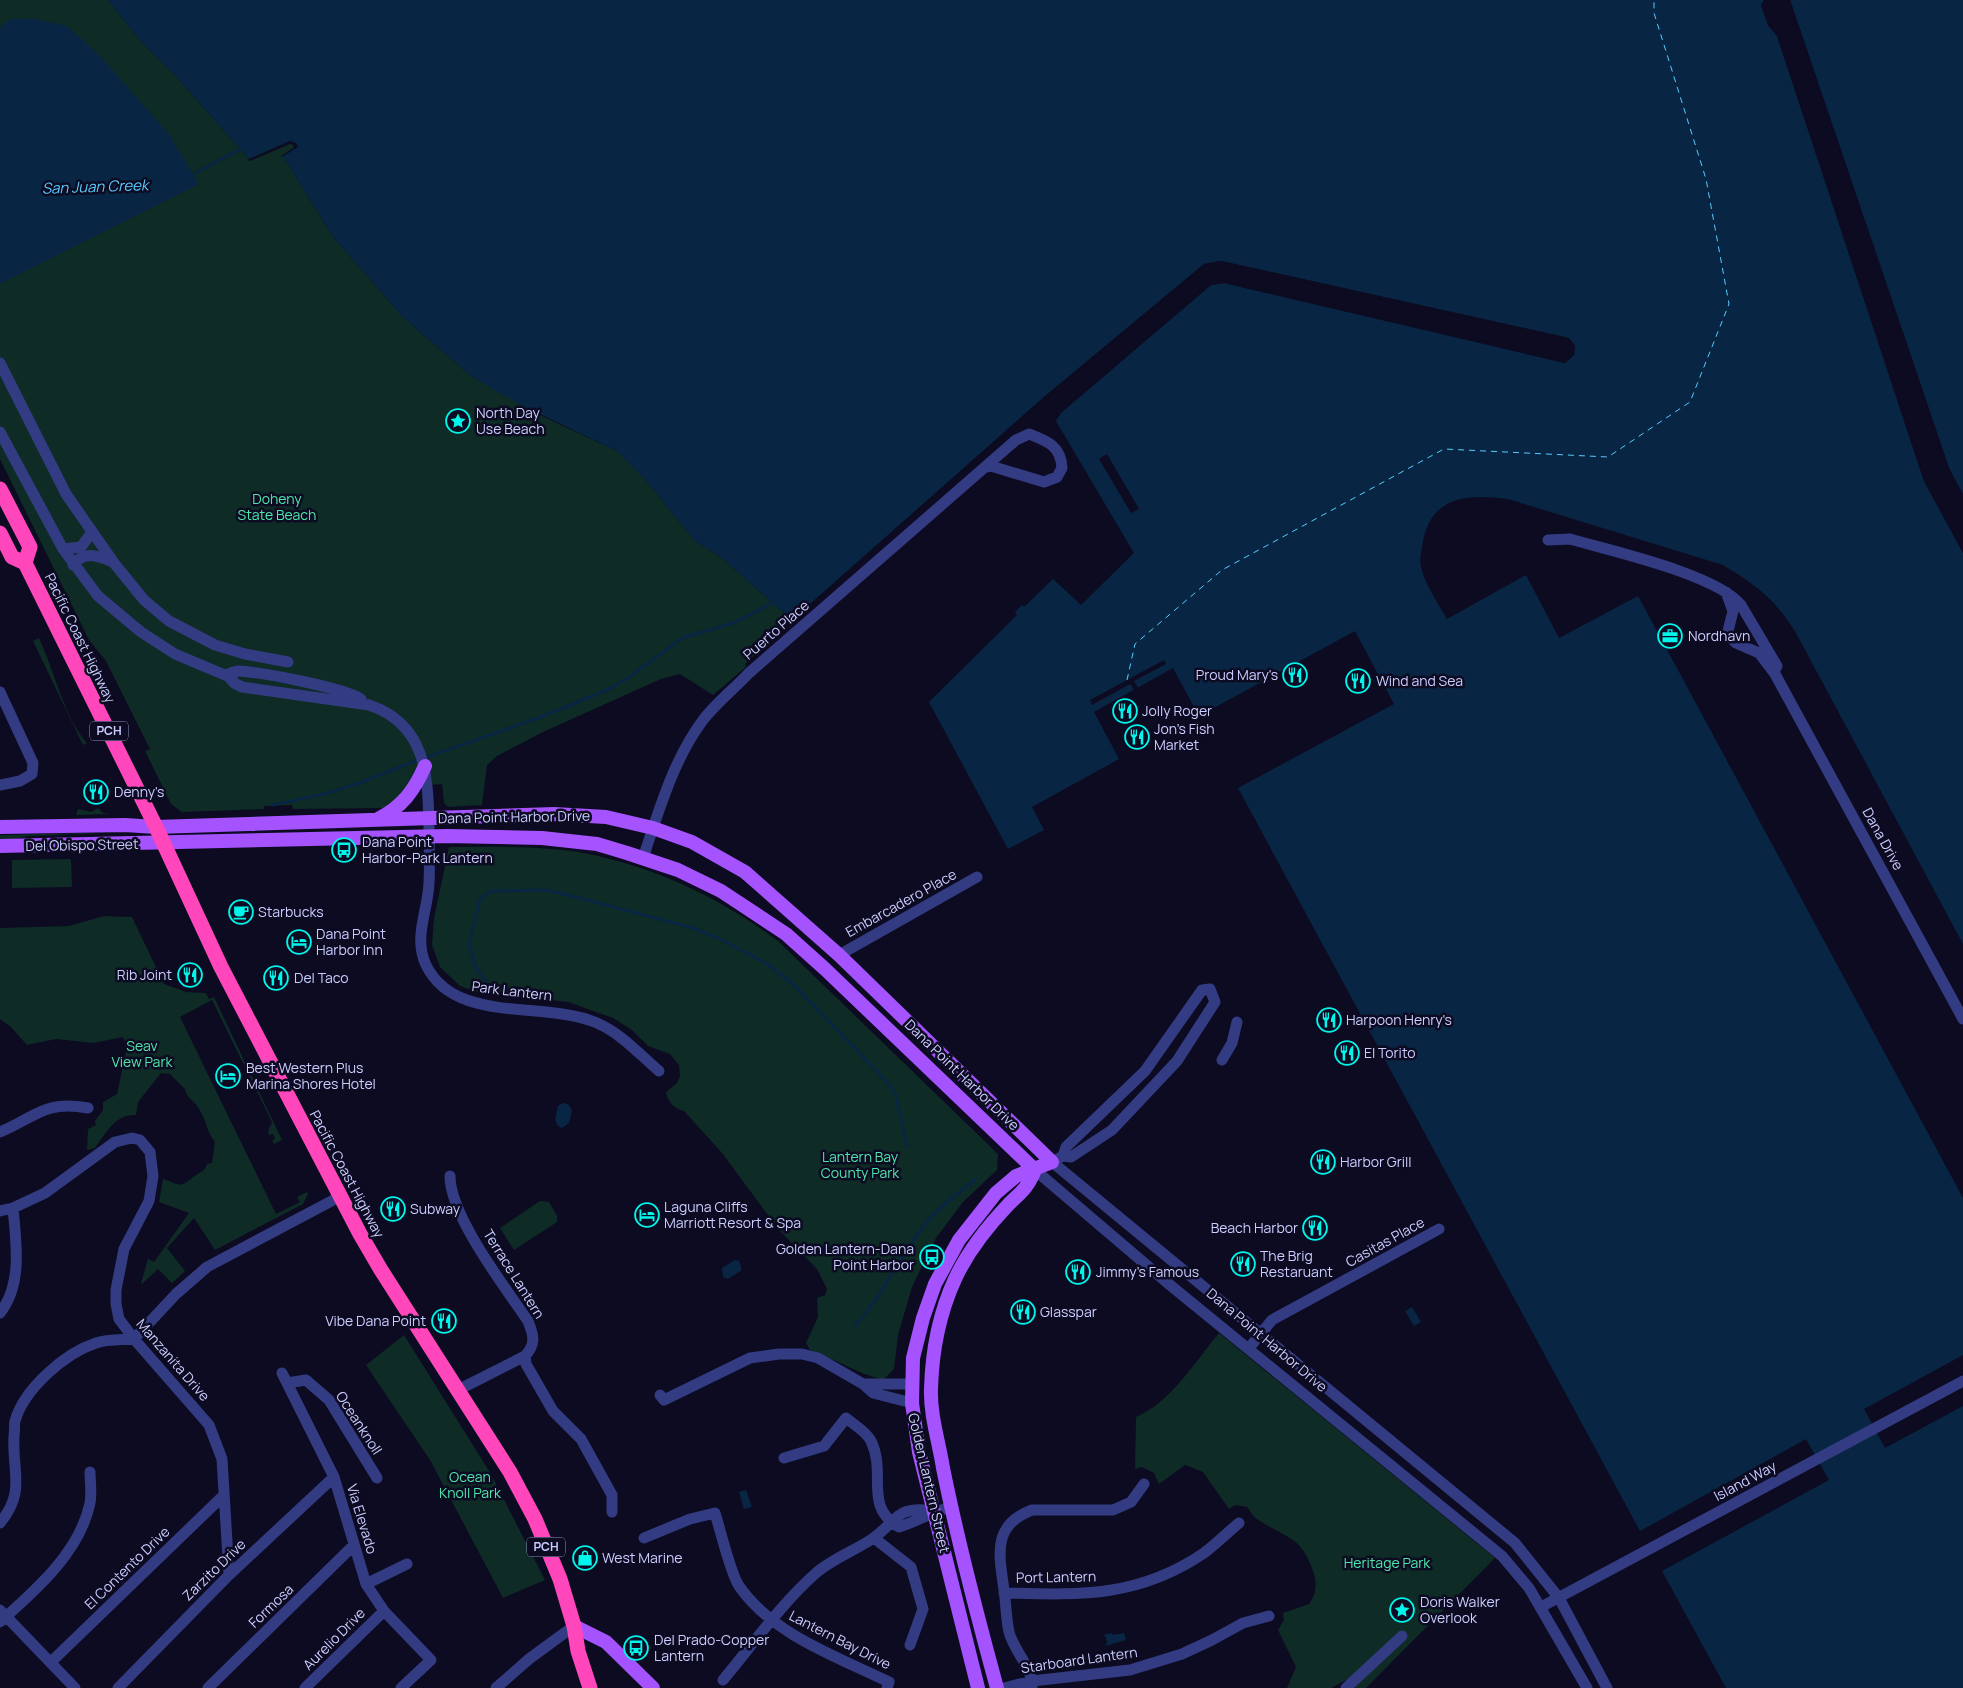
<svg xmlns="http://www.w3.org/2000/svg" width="1963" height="1688" font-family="Manrope,sans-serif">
	<rect width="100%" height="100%" fill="#0c0b21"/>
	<path fill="#0e2b26" d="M 0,0 L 108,0 L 144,45 L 173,73 L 249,159 L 290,141 L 298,147 L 283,156 L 333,237 L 404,318 L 471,376 L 544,417 L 617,451 L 645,479 L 694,540 L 722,558 L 792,620 L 745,664 L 746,667 L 713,695 L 680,674 L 661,679 L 543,732 L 497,756 L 487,765 L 482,805 L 448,807 L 444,803 L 442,784 L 411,787 L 386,808 L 293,809 L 292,805 L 264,806 L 264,809 L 182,812 L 171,804 L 145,751 L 150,749 L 106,661 L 89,640 L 0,459 Z
		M 39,638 C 54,670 64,717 87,743 L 83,745 L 33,641 Z
		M 98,808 L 103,813 L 109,814 L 76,815 L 78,809 L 91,812 Z
		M 127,832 L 29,836 L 0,842 L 0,835 Z
		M 449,847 C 494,847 549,845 594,855 C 661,870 724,900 779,942 L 998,1154 L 997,1170 L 963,1202 L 936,1238 L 912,1287 L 898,1335 L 894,1369 L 883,1380 C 857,1373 835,1359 810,1350 L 806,1343 L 818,1317 L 817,1298 L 825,1295 L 827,1289 L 817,1269 L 779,1230 L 722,1153 L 684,1111 C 674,1109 668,1102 666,1092 L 677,1083 L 680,1076 L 679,1065 L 670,1054 L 648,1046 L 632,1030 L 613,1018 L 568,1002 L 477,992 L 460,986 L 440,967 L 432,945 L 434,918 Z
		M 71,859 L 72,887 L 12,888 L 12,860 Z
		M 104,916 L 132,917 L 164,984 L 186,992 L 206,993 L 209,999 L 214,997 L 282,1140 L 274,1144 L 272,1140 L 275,1139 L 273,1134 L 269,1135 L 268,1131 L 272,1122 L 212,1000 L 180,1017 L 276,1214 L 300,1202 L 297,1197 L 307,1192 L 308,1194 L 303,1204 L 215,1250 L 194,1218 L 167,1248 L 185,1271 L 172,1283 L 158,1269 L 142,1284 L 141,1283 L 148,1259 L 154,1262 L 189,1213 L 159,1202 L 163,1179 C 184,1186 179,1188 196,1175 C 202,1171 205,1171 207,1164 L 212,1163 L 215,1142 C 205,1129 207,1121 199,1109 C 195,1101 186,1098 185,1089 L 170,1074 L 161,1073 L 138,1102 L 136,1115 C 115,1114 106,1133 95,1148 L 87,1150 L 88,1129 L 96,1125 L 95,1121 L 103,1110 L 103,1102 L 117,1094 L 127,1047 L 123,1037 L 94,1043 L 56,1039 L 27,1045 L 11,1027 L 0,1019 L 0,928 L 69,926 Z
		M 540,1201 L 549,1202 L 557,1216 L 557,1222 L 514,1250 L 500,1228 Z
		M 1219,1333 L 1495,1558 L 1366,1688 L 1356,1688 L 1348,1679 L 1331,1688 L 1287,1688 L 1296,1667 L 1278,1630 L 1284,1620 L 1283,1613 L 1309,1604 C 1316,1595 1317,1585 1314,1574 C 1302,1535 1286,1539 1257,1519 C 1253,1516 1250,1511 1247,1507 L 1235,1505 L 1229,1509 L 1203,1472 L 1185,1465 L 1159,1484 L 1154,1473 L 1142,1467 L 1135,1469 L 1136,1417 C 1171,1402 1195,1362 1219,1333 Z
		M 404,1335 L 491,1474 L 545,1580 L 503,1598 L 430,1460 L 366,1365 Z"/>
	<path fill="#082643" d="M 108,0 L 1764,0 L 1761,5 L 1768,25 L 1777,36 L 1924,481 L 1963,553 L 1963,944 L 1796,633 C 1775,599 1756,585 1723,565 L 1508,499 C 1469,494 1432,495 1423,541 C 1422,550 1419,558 1421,567 C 1425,585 1438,603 1447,619 L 1526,575 L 1559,638 L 1638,596 L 1963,1198 L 1963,1355 L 1864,1409 L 1885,1448 L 1963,1406 L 1963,1688 L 1726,1688 L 1662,1571 L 1829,1480 L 1806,1439 L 1640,1531 L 1238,788 L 1394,704 L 1355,631 L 1199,716 L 1173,668 L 1094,712 L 1119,759 L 1032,807 L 1044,830 L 1008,849 L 929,702 L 1017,615 L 1015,612 L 1022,605 L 1024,607 L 1053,579 L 1081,605 L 1134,553 L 1056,421 L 1061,413 L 1211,285 L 1224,283 L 1565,363 L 1574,355 L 1575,346 L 1569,338 L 1221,261 L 1204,264 L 1044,397 L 792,620 L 722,558 L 694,540 L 645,479 L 617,451 L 517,403 L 471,376 L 404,318 L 333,237 L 283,156 L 298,147 L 290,141 L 249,159 L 173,73 L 144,45 Z
		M 1790,0 L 1963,0 L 1963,494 L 1949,468 Z
		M 10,19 L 36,19 L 67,26 L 99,55 L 169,134 L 199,184 L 0,284 L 0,28 Z
		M 563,1103 L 568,1104 L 572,1110 L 569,1123 L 562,1128 L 558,1126 L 555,1120 L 558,1106 Z
		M 735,1260 L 739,1261 L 742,1270 L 728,1279 L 723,1277 L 722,1268 Z
		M 1412,1307 L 1421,1322 L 1414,1326 L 1405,1311 Z
		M 746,1490 L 752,1507 L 744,1509 L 739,1492 Z
		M 1112,1633 L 1113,1635 L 1124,1633 L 1126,1640 L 1105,1646 L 1107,1643 L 1106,1637 L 1103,1635 Z"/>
	<path fill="#0c0b21" d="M 1764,0 L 1766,0 L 1764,5 L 1770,24 L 1779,35 L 1926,480 L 1963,548 L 1963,553 L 1924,481 L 1777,36 L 1768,25 L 1761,5 Z
		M 1788,0 L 1790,0 L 1949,468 L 1963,496 L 1947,469 Z
		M 290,141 L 296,143 L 298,147 L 283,156 L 280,157 L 293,148 L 294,145 L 290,144 L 250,161 L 247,160 Z
		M 1221,261 L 1569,338 L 1575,346 L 1574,355 L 1565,363 L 1224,283 L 1211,285 L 1061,412 L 1054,421 L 1059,411 L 1209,283 L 1223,280 L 1565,360 L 1571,354 L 1572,347 L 1568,340 L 1220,264 L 1205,266 L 1046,399 L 793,622 L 790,622 L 1044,397 L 1204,264 Z
		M 1107,454 L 1139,509 L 1131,513 L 1099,459 Z
		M 1164,660 L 1166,664 L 1134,681 L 1138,688 L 1134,690 L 1130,684 L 1092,705 L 1090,700 Z"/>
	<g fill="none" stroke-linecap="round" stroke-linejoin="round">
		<path stroke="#082643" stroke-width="3" d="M 190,176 L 240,149
			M 272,805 L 324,794 L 360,783 L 402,766 L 541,717 L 609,689 L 628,678 L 682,638 L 733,623 L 774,602
			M 486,981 L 476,968 L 469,945 L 480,899 L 490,891 L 546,890 L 587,900 L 690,927 L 716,937 L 766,963 L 792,983 L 889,1084 L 896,1096 L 907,1147
			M 855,1326 C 884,1294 900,1254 927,1222 C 942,1205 959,1192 976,1179"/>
		<path stroke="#59cbff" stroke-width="1" stroke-dasharray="6 5" stroke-linecap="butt" d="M 1127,680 L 1135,644 L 1222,570 L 1444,449 L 1608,457 L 1690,402 L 1729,304 L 1706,179 L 1654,13 L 1654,0"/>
		<path stroke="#333c83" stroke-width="11" d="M 0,363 L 66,494 L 114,563 L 144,600 L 169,621 L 215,645 L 245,654 L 288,662
			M 0,432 L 63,549 L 98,596 L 141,632 L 175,654 L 232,678
			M 1548,540 L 1570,539 C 1611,551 1716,574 1741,605 L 1777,666 L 1775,670
			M 63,549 L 81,547 L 92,532
			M 73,565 C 85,550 98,556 113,562
			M 1726,592 L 1733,611 L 1728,631 L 1730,637 L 1736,643 L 1759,653 L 1775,674 L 1963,1019
			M 227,675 L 234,683 L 242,687 L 369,705 C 426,724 428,775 429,826 C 429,845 430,864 429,883 C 428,911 413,937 426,965 C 455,1025 544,1000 597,1023 C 622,1034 639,1054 659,1071
			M 227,675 C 231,673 234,671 238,671 C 261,672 344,688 361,699
			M 0,692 L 33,763 L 32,774 L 20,781 L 0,785
			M 643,858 C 659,811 673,760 703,720 C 716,703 734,689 749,673 L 1016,440 L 1029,434 C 1047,441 1061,446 1062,468 L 1057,477 L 1044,482 L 991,466 L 986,467
			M 839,955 L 977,877
			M 1222,1060 L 1232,1043 L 1237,1022
			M 0,1132 C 36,1117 44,1100 88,1108
			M 1063,1156 L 1066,1147 L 1145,1071 L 1202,990 L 1210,989 L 1215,1002 L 1177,1061 L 1112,1130 L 1071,1157 L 1063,1156 L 1052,1162 L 1515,1543 L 1559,1598 L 1607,1688
			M 1035,1170 L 1170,1285 L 1502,1556 L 1529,1588 L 1587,1688
			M 450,1176 C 450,1216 505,1287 528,1321 C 534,1336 536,1344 525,1356 L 526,1364 L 553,1411 L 581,1439 L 612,1495 L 612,1512
			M 0,1211 L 13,1208 L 45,1193 L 115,1142 L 132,1138 L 140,1140 L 150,1152 L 153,1176 L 149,1201 L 124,1249 L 116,1290 L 116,1304 L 119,1319 L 134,1339 L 209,1425 L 222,1459 L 229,1575
			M 0,1313 C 23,1284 16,1242 13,1208
			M 1249,1348 L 1272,1320 L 1439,1229
			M 282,1373 L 334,1477 L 366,1584 L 384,1611 L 431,1660 L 401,1688
			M 287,1383 L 306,1380 L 329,1400 L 377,1478
			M 863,1384 L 912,1384
			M 458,1390 L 525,1356
			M 660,1395 L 664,1400 L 750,1358 L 779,1354 L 802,1354 L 818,1358 L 863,1384 L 873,1393 L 912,1403
			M 784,1458 L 824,1446 L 846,1418 C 853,1424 867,1432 871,1441 C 887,1474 863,1506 899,1527 C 918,1521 932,1512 951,1507
			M 0,1523 C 26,1491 12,1473 14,1436 C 15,1431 14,1425 15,1421 C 24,1389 65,1353 96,1343 C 107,1339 122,1340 134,1339 L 176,1294 L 207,1267 L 341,1196
			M 644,1538 L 690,1519 L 715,1513 C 720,1529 731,1575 739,1586 C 773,1635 838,1657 889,1682 L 887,1688
			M 874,1538 L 911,1567 L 923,1609 L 910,1645
			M 366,1584 L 407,1564
			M 1004,1593 C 1079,1595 1138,1598 1204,1553 C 1216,1544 1227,1533 1239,1523
			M 1541,1607 L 1963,1381
			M 0,1610 L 75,1688
			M 0,1622 C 36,1590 80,1552 90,1503 C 92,1493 90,1482 90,1472
			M 51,1662 L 223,1496
			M 723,1680 C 753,1644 781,1604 816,1573 C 832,1559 854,1551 872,1539 C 898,1521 895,1505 933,1511
			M 118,1688 L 229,1575 L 334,1477
			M 208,1688 L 354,1545
			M 305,1688 L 384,1611
			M 496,1688 L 529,1659 L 574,1626
			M 1004,1688 L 1032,1681 L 1130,1670 L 1182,1654 L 1212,1640 L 1243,1623 L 1269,1616
			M 1032,1688 C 1033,1667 1014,1652 1009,1632 C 1006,1618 1006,1603 1004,1590 C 999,1554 992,1525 1032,1510 L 1113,1510 L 1131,1502 L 1144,1484
			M 1346,1688 L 1402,1636"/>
		<path stroke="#a552ff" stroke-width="14" d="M 378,819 C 402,807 414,791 425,766
			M 0,827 L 125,825 L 156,827 L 554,814 L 606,817 L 653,828 L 692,842 L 745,872 L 839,955 L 1052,1162 L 1016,1176 L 996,1193 L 959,1240 L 935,1284 L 923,1318 L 913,1358 L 912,1403 L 919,1452 L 978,1688
			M 0,846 L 447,836 L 542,838 L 597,844 L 627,853 L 678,870 L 721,891 L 786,934 L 825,969 L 1035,1170
			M 574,1626 L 606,1642 L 653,1688
			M 997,1688 C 977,1615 958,1542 943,1468 C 939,1442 930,1415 931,1389 C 932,1352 939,1314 955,1279 C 967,1253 988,1226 1008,1205 C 1021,1192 1027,1189 1035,1170"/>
		<path stroke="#ff46ba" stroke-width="15" d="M 0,489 L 30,547 L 25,563
			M 0,533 L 12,557 L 25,563 L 156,827 L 221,967 L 360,1234 L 381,1270 L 510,1472 L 535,1519 L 560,1579 L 574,1626 L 578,1651 L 590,1688"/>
	</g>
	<defs>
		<g id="sight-ring" transform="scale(1.25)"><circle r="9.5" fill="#0c0b21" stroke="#00f6eb" stroke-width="1.5"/><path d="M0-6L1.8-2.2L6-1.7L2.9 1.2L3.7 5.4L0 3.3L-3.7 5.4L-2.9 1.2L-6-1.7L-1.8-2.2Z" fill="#00f6eb"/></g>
		<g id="office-ring" transform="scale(1.25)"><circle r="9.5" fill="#0c0b21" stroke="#00f6eb" stroke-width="1.5"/><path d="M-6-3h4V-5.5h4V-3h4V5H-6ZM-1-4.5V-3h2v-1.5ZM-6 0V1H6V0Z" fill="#00f6eb"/></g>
		<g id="restaurant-ring" transform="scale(1.25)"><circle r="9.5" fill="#0c0b21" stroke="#00f6eb" stroke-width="1.5"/><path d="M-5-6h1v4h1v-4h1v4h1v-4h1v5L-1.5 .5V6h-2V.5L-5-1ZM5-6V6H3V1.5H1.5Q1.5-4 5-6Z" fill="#00f6eb"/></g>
		<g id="bus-ring" transform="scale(1.25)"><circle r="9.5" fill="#0c0b21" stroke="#00f6eb" stroke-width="1.5"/><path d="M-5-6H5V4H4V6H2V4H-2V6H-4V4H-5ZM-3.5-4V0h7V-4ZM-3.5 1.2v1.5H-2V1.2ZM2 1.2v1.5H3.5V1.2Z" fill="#00f6eb"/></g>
		<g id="cafe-ring" transform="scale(1.25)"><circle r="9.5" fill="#0c0b21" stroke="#00f6eb" stroke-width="1.5"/><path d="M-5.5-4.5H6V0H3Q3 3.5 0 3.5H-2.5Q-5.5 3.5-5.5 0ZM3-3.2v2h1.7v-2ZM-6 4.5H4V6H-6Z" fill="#00f6eb"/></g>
		<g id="hotel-ring" transform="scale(1.25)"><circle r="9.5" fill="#0c0b21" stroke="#00f6eb" stroke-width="1.5"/><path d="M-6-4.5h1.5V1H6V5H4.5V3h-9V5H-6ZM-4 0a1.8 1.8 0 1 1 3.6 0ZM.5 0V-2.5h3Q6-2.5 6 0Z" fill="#00f6eb"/></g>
		<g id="shop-ring" transform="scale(1.25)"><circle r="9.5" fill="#0c0b21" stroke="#00f6eb" stroke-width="1.5"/><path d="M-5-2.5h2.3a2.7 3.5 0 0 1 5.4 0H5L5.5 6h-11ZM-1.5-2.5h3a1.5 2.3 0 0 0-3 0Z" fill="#00f6eb"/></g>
	</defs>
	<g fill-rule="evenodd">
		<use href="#sight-ring" x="458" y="421"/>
		<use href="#office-ring" x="1670" y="636"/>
		<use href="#restaurant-ring" x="1295" y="675"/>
		<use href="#restaurant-ring" x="1358" y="681"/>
		<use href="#restaurant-ring" x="1125" y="711"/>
		<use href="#restaurant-ring" x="1137" y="737"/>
		<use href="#restaurant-ring" x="96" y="792"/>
		<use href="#bus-ring" x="344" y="850"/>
		<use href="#cafe-ring" x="241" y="912"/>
		<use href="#hotel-ring" x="299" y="942"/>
		<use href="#restaurant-ring" x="190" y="975"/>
		<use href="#restaurant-ring" x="276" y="978"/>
		<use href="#restaurant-ring" x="1329" y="1020"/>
		<use href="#restaurant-ring" x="1347" y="1053"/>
		<use href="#hotel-ring" x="228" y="1076"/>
		<use href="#restaurant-ring" x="1323" y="1162"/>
		<use href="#restaurant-ring" x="393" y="1209"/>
		<use href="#hotel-ring" x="647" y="1215"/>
		<use href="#restaurant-ring" x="1315" y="1228"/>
		<use href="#bus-ring" x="932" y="1257"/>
		<use href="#restaurant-ring" x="1243" y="1264"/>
		<use href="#restaurant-ring" x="1078" y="1272"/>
		<use href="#restaurant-ring" x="1023" y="1312"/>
		<use href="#restaurant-ring" x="444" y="1321"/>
		<use href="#shop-ring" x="585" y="1558"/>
		<use href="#sight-ring" x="1402" y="1610"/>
		<use href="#bus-ring" x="636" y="1648"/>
	</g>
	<g text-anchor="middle" stroke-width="5" stroke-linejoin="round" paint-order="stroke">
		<g fill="#0c0b21" stroke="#9293bc" stroke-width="1">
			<rect x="90" y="721.5" width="38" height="19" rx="4"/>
			<rect x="527" y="1537.5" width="38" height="19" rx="4"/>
		</g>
		<g font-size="12" font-weight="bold" fill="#cbcdff">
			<text x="109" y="735">PCH</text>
			<text x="546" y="1551">PCH</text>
		</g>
		<g font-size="14" fill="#cbcdff" stroke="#0c0b21" text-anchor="start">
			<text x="476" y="418">North Day<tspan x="476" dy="16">Use Beach</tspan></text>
			<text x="1688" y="641">Nordhavn</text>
			<text x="1278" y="680" text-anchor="end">Proud Mary's</text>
			<text x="1376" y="686">Wind and Sea</text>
			<text x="1142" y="716">Jolly Roger</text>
			<text x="1154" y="734">Jon's Fish<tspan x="1154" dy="16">Market</tspan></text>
			<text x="114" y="797">Denny's</text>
			<text x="362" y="847">Dana Point<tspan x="362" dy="16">Harbor-Park Lantern</tspan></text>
			<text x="258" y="917">Starbucks</text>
			<text x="316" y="939">Dana Point<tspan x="316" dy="16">Harbor Inn</tspan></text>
			<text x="172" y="980" text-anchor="end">Rib Joint</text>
			<text x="294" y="983">Del Taco</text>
			<text x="1346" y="1025">Harpoon Henry's</text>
			<text x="1364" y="1058">El Torito</text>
			<text x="246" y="1073">Best Western Plus<tspan x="246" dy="16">Marina Shores Hotel</tspan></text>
			<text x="1340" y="1167">Harbor Grill</text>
			<text x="664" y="1212">Laguna Cliffs<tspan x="664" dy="16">Marriott Resort &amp; Spa</tspan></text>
			<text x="410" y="1214">Subway</text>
			<text x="1298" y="1233" text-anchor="end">Beach Harbor</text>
			<text x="914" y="1254" text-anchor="end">Golden Lantern-Dana<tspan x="914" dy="16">Point Harbor</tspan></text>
			<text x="1260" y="1261">The Brig<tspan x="1260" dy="16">Restaruant</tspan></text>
			<text x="1096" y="1277">Jimmy's Famous</text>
			<text x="1040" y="1317">Glasspar</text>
			<text x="426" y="1326" text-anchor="end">Vibe Dana Point</text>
			<text x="602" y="1563">West Marine</text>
			<text x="1420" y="1607">Doris Walker<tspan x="1420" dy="16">Overlook</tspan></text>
			<text x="654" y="1645">Del Prado-Copper<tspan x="654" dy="16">Lantern</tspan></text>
		</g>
		<g font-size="14" fill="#50e6ab" stroke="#0c0b21">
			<text x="277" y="504">Doheny<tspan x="277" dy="16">State Beach</tspan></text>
			<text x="142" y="1051">Seav<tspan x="142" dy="16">View Park</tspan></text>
			<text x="860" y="1162">Lantern Bay<tspan x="860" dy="16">County Park</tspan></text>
			<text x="470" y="1482">Ocean<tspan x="470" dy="16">Knoll Park</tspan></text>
			<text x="1387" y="1568">Heritage Park</text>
		</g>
		<g font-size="14" fill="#cbcdff" stroke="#0c0b21">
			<text transform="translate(776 630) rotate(-41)" y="5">Puerto Place</text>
			<text transform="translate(80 638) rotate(64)" y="5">Pacific Coast Highway</text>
			<text transform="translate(514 817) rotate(-1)" y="5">Dana Point Harbor Drive</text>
			<text transform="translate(1883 839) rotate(61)" y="5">Dana Drive</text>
			<text transform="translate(82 845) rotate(-1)" y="5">Del Obispo Street</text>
			<text transform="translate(901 903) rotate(-29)" y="5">Embarcadero Place</text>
			<text transform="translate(512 991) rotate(7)" y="5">Park Lantern</text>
			<text transform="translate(962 1075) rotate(44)" y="5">Dana Point Harbor Drive</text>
			<text transform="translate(347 1174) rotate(62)" y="5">Pacific Coast Highway</text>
			<text transform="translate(1385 1242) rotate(-29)" y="5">Casitas Place</text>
			<text transform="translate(514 1274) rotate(58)" y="5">Terrace Lantern</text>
			<text transform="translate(1267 1340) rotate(40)" y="5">Dana Point Harbor Drive</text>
			<text transform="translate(173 1360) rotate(49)" y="5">Manzanita Drive</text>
			<text transform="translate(359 1423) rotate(57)" y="5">Oceanknoll</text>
			<text transform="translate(1745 1481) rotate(-28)" y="5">Island Way</text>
			<text transform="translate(929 1483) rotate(77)" y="5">Golden Lantern Street</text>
			<text transform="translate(362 1519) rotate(73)" y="5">Via Elevado</text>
			<text transform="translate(127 1568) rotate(-44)" y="5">El Contento Drive</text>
			<text transform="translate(214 1570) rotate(-44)" y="5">Zarzito Drive</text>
			<text transform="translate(1056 1577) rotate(-1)" y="5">Port Lantern</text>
			<text transform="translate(271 1606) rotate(-44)" y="5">Formosa</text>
			<text transform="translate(334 1639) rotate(-45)" y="5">Aurelio Drive</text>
			<text transform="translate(840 1640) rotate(27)" y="5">Lantern Bay Drive</text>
			<text transform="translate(1079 1660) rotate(-8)" y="5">Starboard Lantern</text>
		</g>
		<g font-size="15" font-style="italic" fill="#59cbff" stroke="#0c0b21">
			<text transform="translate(95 187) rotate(-2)" y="5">San Juan Creek</text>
		</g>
	</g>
</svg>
